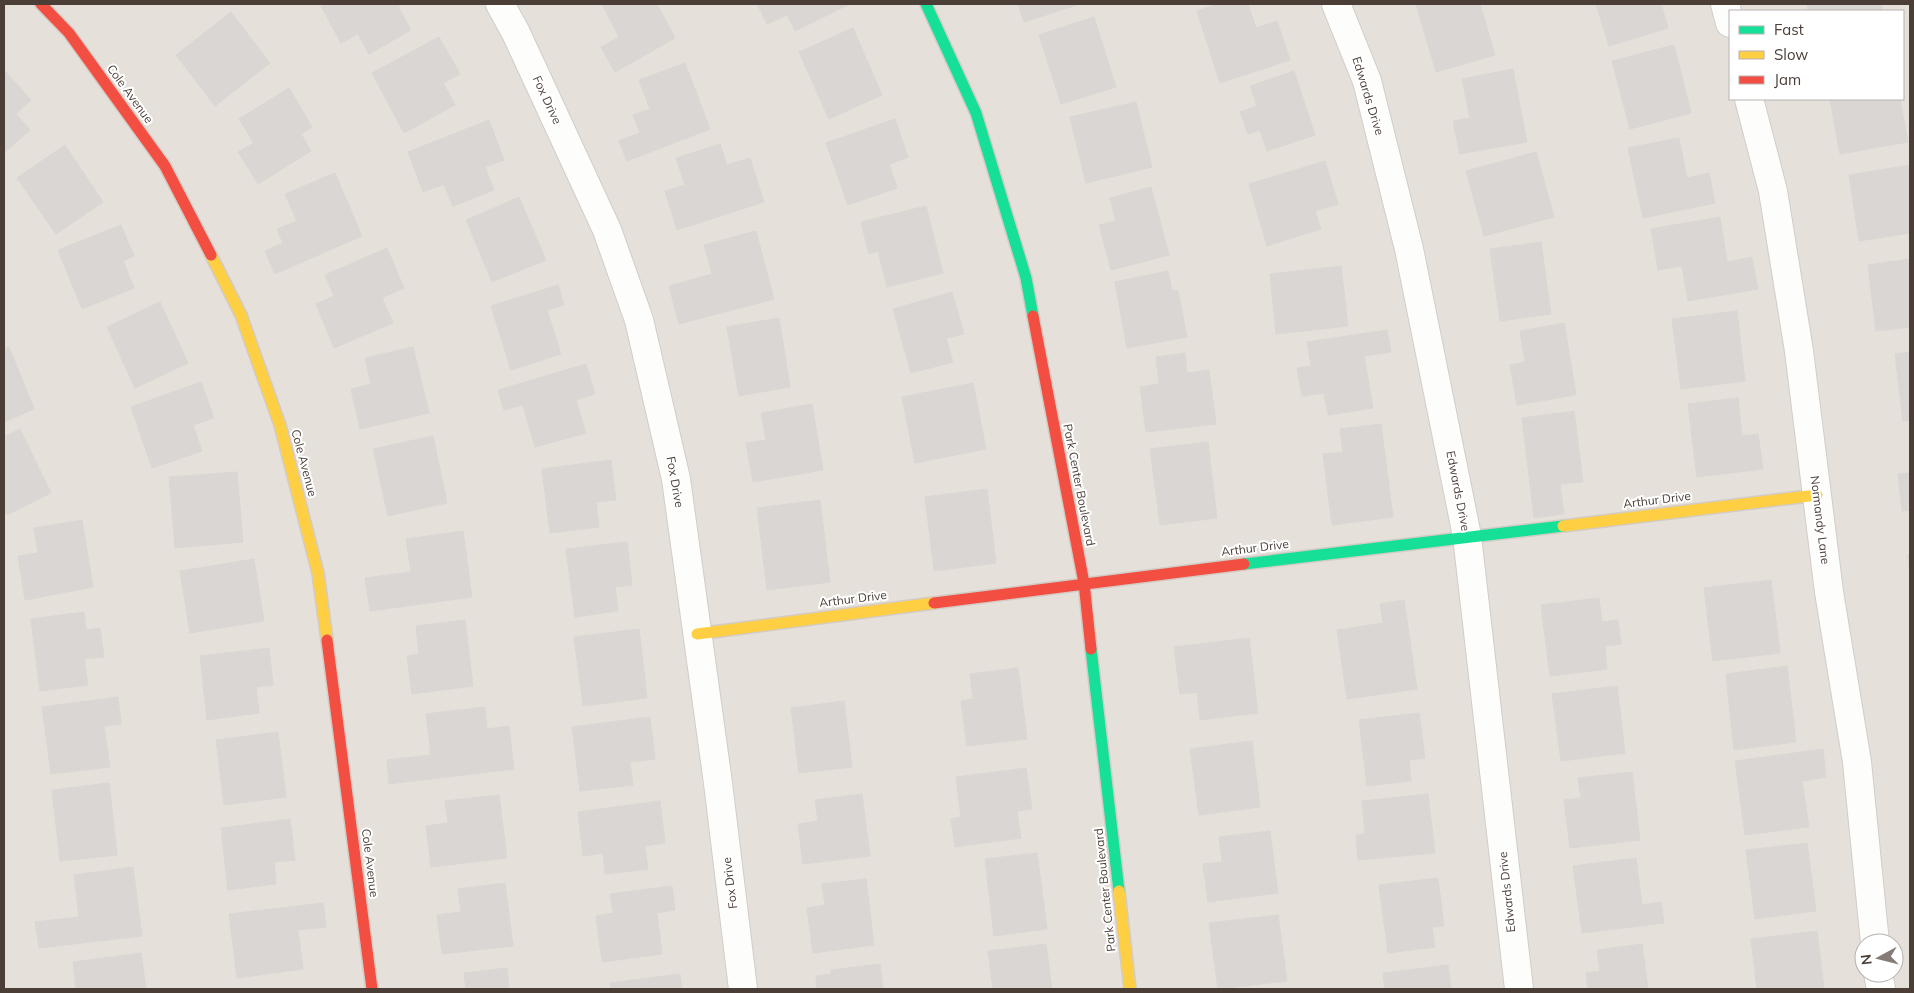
<svg xmlns="http://www.w3.org/2000/svg" width="1914" height="993" font-family="Mulish,sans-serif">
	<rect width="100%" height="100%" fill="#f2efed"/>
	<path fill="#e6e0da" fill-rule="evenodd" d="M 4,4 L 1910,4 L 1910,989 L 4,989 ZM 1730,11 L 1903,11 L 1903,99 L 1730,99 ZM 1864,943 L 1894,943 L 1894,973 L 1864,973 Z"/>
	<path fill="#dad6d3" stroke="#dbd6d3" d="M 325,4 L 403,4 L 398,6 L 411,30 L 369,54 L 358,34 L 341,43 L 321,6 Z
		M 602,4 L 657,4 L 675,38 L 615,72 L 601,47 L 619,37 Z
		M 757,4 L 847,4 L 848,5 L 795,31 L 787,15 L 767,24 Z
		M 1018,4 L 1080,4 L 1024,22 Z
		M 1218,4 L 1248,4 L 1256,28 L 1277,21 L 1290,60 L 1220,83 L 1197,11 Z
		M 1416,4 L 1480,4 L 1495,55 L 1436,72 Z
		M 1596,4 L 1661,4 L 1668,28 L 1609,46 Z
		M 1807,4 L 1881,4 L 1882,11 L 1808,11 Z
		M 231,12 L 270,63 L 215,106 L 176,55 Z
		M 1094,17 L 1116,87 L 1061,104 L 1039,35 Z
		M 853,28 L 882,95 L 829,119 L 799,52 Z
		M 439,37 L 460,74 L 443,83 L 455,105 L 404,133 L 372,73 Z
		M 1674,45 L 1691,113 L 1630,129 L 1612,61 Z
		M 685,63 L 710,129 L 627,161 L 619,141 L 640,133 L 633,115 L 650,109 L 639,80 Z
		M 1513,69 L 1527,142 L 1460,154 L 1453,121 L 1470,118 L 1462,79 Z
		M 4,70 L 31,100 L 16,114 L 30,130 L 4,153 Z
		M 1294,71 L 1315,135 L 1267,151 L 1260,130 L 1248,134 L 1240,112 L 1257,106 L 1250,86 Z
		M 289,88 L 312,127 L 301,134 L 311,151 L 258,184 L 238,152 L 254,143 L 239,119 Z
		M 1830,99 L 1900,99 L 1908,142 L 1840,154 Z
		M 1136,102 L 1152,167 L 1086,183 L 1070,117 Z
		M 895,119 L 908,157 L 889,164 L 897,188 L 848,205 L 826,143 Z
		M 489,120 L 504,160 L 485,167 L 494,190 L 453,206 L 444,184 L 423,192 L 408,152 Z
		M 1679,138 L 1687,178 L 1709,173 L 1715,203 L 1643,218 L 1628,148 Z
		M 720,144 L 727,165 L 750,158 L 764,202 L 677,230 L 665,191 L 685,185 L 676,158 Z
		M 65,145 L 103,202 L 56,234 L 17,178 Z
		M 1536,152 L 1554,217 L 1484,236 L 1466,171 Z
		M 1325,161 L 1338,204 L 1315,211 L 1321,229 L 1267,246 L 1249,184 Z
		M 1910,165 L 1910,233 L 1859,241 L 1849,175 Z
		M 335,173 L 362,236 L 275,274 L 265,251 L 283,243 L 277,229 L 297,221 L 285,194 Z
		M 1151,187 L 1169,255 L 1111,270 L 1099,225 L 1116,221 L 1110,198 Z
		M 519,197 L 546,260 L 492,282 L 466,220 Z
		M 926,206 L 943,273 L 887,287 L 878,251 L 869,254 L 861,222 Z
		M 1720,217 L 1727,262 L 1752,257 L 1758,289 L 1688,301 L 1682,266 L 1658,270 L 1651,229 Z
		M 121,225 L 134,256 L 123,261 L 134,288 L 82,309 L 58,250 Z
		M 756,231 L 774,299 L 679,324 L 669,286 L 712,274 L 704,245 Z
		M 1541,242 L 1551,314 L 1500,321 L 1490,249 Z
		M 387,248 L 404,288 L 382,298 L 393,323 L 334,348 L 316,304 L 334,296 L 325,275 Z
		M 1910,259 L 1910,327 L 1876,331 L 1868,265 Z
		M 1341,266 L 1348,326 L 1276,334 L 1270,274 Z
		M 1168,271 L 1172,291 L 1178,290 L 1187,337 L 1127,348 L 1115,282 Z
		M 558,285 L 564,305 L 547,310 L 561,354 L 511,370 L 491,306 Z
		M 952,292 L 964,334 L 946,338 L 953,362 L 911,373 L 893,309 Z
		M 160,302 L 188,363 L 135,388 L 107,327 Z
		M 1737,311 L 1745,381 L 1681,389 L 1672,319 Z
		M 779,318 L 790,387 L 739,396 L 727,327 Z
		M 1564,323 L 1576,395 L 1517,405 L 1510,365 L 1525,362 L 1520,331 Z
		M 1387,330 L 1391,352 L 1364,356 L 1373,408 L 1328,415 L 1324,393 L 1302,396 L 1297,368 L 1311,366 L 1307,342 Z
		M 9,347 L 34,409 L 4,422 L 4,349 Z
		M 413,347 L 429,413 L 360,429 L 351,389 L 371,384 L 365,358 Z
		M 1910,352 L 1910,420 L 1903,421 L 1895,354 Z
		M 1185,353 L 1187,373 L 1209,370 L 1216,424 L 1146,432 L 1140,387 L 1159,384 L 1156,357 Z
		M 586,364 L 595,394 L 576,400 L 586,433 L 535,447 L 523,405 L 504,410 L 498,390 Z
		M 201,382 L 214,418 L 193,425 L 202,451 L 152,468 L 131,407 Z
		M 973,383 L 986,449 L 915,463 L 902,397 Z
		M 1738,398 L 1742,436 L 1758,434 L 1763,469 L 1697,477 L 1688,404 Z
		M 812,404 L 823,470 L 753,482 L 746,443 L 766,440 L 761,413 Z
		M 1574,411 L 1583,482 L 1560,484 L 1564,514 L 1534,518 L 1522,418 Z
		M 1381,424 L 1393,517 L 1332,525 L 1323,454 L 1343,452 L 1340,429 Z
		M 20,429 L 51,493 L 7,515 L 4,509 L 4,437 Z
		M 433,436 L 447,503 L 388,516 L 373,449 Z
		M 1208,442 L 1217,518 L 1160,525 L 1150,449 Z
		M 611,460 L 616,500 L 596,502 L 599,527 L 550,533 L 542,469 Z
		M 237,472 L 243,542 L 175,548 L 169,477 Z
		M 1910,473 L 1910,510 L 1902,511 L 1898,474 Z
		M 987,489 L 996,563 L 934,571 L 925,497 Z
		M 820,500 L 830,582 L 767,590 L 757,508 Z
		M 82,520 L 93,587 L 25,600 L 18,556 L 38,553 L 34,528 Z
		M 463,531 L 472,597 L 370,611 L 365,578 L 411,572 L 406,539 Z
		M 627,542 L 632,585 L 615,587 L 618,611 L 575,617 L 566,549 Z
		M 1910,554 L 1910,575 L 1908,555 Z
		M 254,559 L 264,621 L 190,633 L 180,571 Z
		M 1771,580 L 1780,653 L 1713,661 L 1704,588 Z
		M 1599,598 L 1602,622 L 1618,620 L 1621,644 L 1605,646 L 1607,669 L 1550,676 L 1541,605 Z
		M 1404,600 L 1417,689 L 1347,699 L 1337,630 L 1383,623 L 1380,604 Z
		M 84,612 L 86,630 L 100,628 L 104,657 L 84,659 L 88,685 L 40,691 L 31,619 Z
		M 465,620 L 473,686 L 412,694 L 407,656 L 419,654 L 416,626 Z
		M 639,629 L 647,698 L 583,706 L 574,637 Z
		M 1249,638 L 1258,713 L 1200,720 L 1197,692 L 1180,694 L 1174,647 Z
		M 269,648 L 273,685 L 256,687 L 259,713 L 207,720 L 200,656 Z
		M 1787,666 L 1796,742 L 1734,750 L 1726,674 Z
		M 1018,668 L 1027,739 L 967,746 L 961,701 L 973,699 L 970,674 Z
		M 1617,686 L 1625,753 L 1561,761 L 1552,694 Z
		M 118,697 L 121,724 L 104,726 L 110,767 L 51,774 L 42,707 Z
		M 844,701 L 852,767 L 799,773 L 791,708 Z
		M 485,707 L 487,729 L 509,726 L 514,769 L 389,784 L 387,760 L 431,755 L 426,714 Z
		M 1419,713 L 1425,758 L 1409,760 L 1411,781 L 1367,786 L 1359,720 Z
		M 650,717 L 655,759 L 630,762 L 633,785 L 580,791 L 572,727 Z
		M 278,732 L 286,797 L 224,805 L 216,740 Z
		M 1252,741 L 1260,807 L 1199,815 L 1190,749 Z
		M 1823,749 L 1826,777 L 1802,781 L 1809,827 L 1745,835 L 1735,761 Z
		M 1026,768 L 1032,809 L 1017,811 L 1021,838 L 955,847 L 951,819 L 961,817 L 956,777 Z
		M 1632,772 L 1640,840 L 1570,848 L 1564,800 L 1581,798 L 1578,778 Z
		M 109,783 L 117,855 L 60,861 L 52,790 Z
		M 862,794 L 870,856 L 803,864 L 798,824 L 818,821 L 815,800 Z
		M 1428,794 L 1435,853 L 1358,860 L 1356,835 L 1365,834 L 1362,801 Z
		M 499,795 L 507,858 L 431,867 L 426,826 L 448,823 L 445,801 Z
		M 660,801 L 665,843 L 645,846 L 648,869 L 605,874 L 603,853 L 583,856 L 578,812 Z
		M 290,819 L 295,860 L 274,862 L 276,884 L 228,890 L 221,828 Z
		M 1270,831 L 1278,893 L 1208,902 L 1203,864 L 1222,862 L 1219,837 Z
		M 1807,843 L 1816,911 L 1755,919 L 1746,850 Z
		M 1037,853 L 1047,929 L 994,936 L 985,859 Z
		M 1636,858 L 1642,905 L 1661,902 L 1664,923 L 1582,933 L 1573,866 Z
		M 133,867 L 142,936 L 39,948 L 35,922 L 79,917 L 74,875 Z
		M 1438,878 L 1444,926 L 1432,927 L 1435,947 L 1388,953 L 1379,885 Z
		M 866,879 L 874,945 L 813,953 L 807,908 L 825,905 L 822,884 Z
		M 505,883 L 513,946 L 442,954 L 437,915 L 461,912 L 458,889 Z
		M 672,886 L 675,910 L 657,913 L 662,954 L 602,962 L 596,916 L 613,913 L 610,894 Z
		M 323,903 L 326,927 L 298,930 L 303,969 L 237,978 L 229,914 Z
		M 1278,915 L 1287,981 L 1218,989 L 1209,923 Z
		M 1817,931 L 1824,989 L 1757,989 L 1751,939 Z
		M 1046,944 L 1052,989 L 993,989 L 988,951 Z
		M 1642,944 L 1648,989 L 1588,989 L 1586,973 L 1600,971 L 1597,950 Z
		M 141,953 L 146,989 L 76,989 L 73,962 Z
		M 880,964 L 883,989 L 817,989 L 816,976 L 831,974 L 831,970 Z
		M 1448,965 L 1451,989 L 1385,989 L 1383,973 Z
		M 507,968 L 509,989 L 466,989 L 464,973 Z
		M 680,974 L 682,989 L 611,989 L 610,983 Z"/>
	<g fill="none" stroke-linecap="round" stroke-linejoin="round">
		<g stroke="#d0cdca" stroke-width="30">
			<path id="street" d="M 500,4 L 516,33 L 607,230 L 639,320 L 676,479 L 718,783 L 743,989
				M 1336,4 L 1367,81 L 1409,249 L 1467,536 L 1519,989
				M 1725,4 L 1730,23
				M 1749,99 L 1773,191 L 1799,351 L 1829,592 L 1857,762 L 1875,943
				M 1878,973 L 1881,989"/>
		</g>
		<g stroke="#d3ccc5" stroke-width="14">
			<path id="fast" d="M 926,4 L 976,113 L 1026,278 L 1033,316
				M 1244,564 L 1563,526
				M 1091,649 L 1119,891"/>
		</g>
		<g stroke="#d3ccc5" stroke-width="14">
			<path id="slow" d="M 211,255 L 241,315 L 280,425 L 318,573 L 327,640
				M 1563,526 L 1817,495
				M 697,634 L 934,603
				M 1119,891 L 1130,989"/>
		</g>
		<g stroke="#d3ccc5" stroke-width="14">
			<path id="jam" d="M 41,4 L 69,33 L 165,166 L 211,255
				M 1033,316 L 1084,583 L 1091,649
				M 934,603 L 1244,564
				M 327,640 L 372,989"/>
		</g>
		<use href="#street" stroke="#fdfdfc" stroke-width="28"/>
		<use href="#fast" stroke="#16e098" stroke-width="11"/>
		<use href="#slow" stroke="#ffcf43" stroke-width="11"/>
		<use href="#jam" stroke="#f24e42" stroke-width="11"/>
	</g>
	<g text-anchor="middle" stroke-width="4" stroke-linejoin="round" paint-order="stroke">
		<g font-size="12" fill="#4a3e37" stroke="#fff">
			<text transform="translate(130 94) rotate(54)" y="4">Cole Avenue</text>
			<text transform="translate(1368 96) rotate(73)" y="4">Edwards Drive</text>
			<text transform="translate(547 100) rotate(65)" y="4">Fox Drive</text>
			<text transform="translate(304 463) rotate(75)" y="4">Cole Avenue</text>
			<text transform="translate(675 482) rotate(80)" y="4">Fox Drive</text>
			<text transform="translate(1079 485) rotate(79)" y="4">Park Center Boulevard</text>
			<text transform="translate(1458 491) rotate(79)" y="4">Edwards Drive</text>
			<text transform="translate(1657 500) rotate(-7)" y="4">Arthur Drive</text>
			<text transform="translate(1820 520) rotate(83)" y="4">Normandy Lane</text>
			<text transform="translate(1255 548) rotate(-7)" y="4">Arthur Drive</text>
			<text transform="translate(853 599) rotate(-7)" y="4">Arthur Drive</text>
			<text transform="translate(370 863) rotate(83)" y="4">Cole Avenue</text>
			<text transform="translate(730 883) rotate(-97)" y="4">Fox Drive</text>
			<text transform="translate(1105 890) rotate(-96)" y="4">Park Center Boulevard</text>
			<text transform="translate(1507 892) rotate(-96)" y="4">Edwards Drive</text>
		</g>
	</g>
	<rect width="1914" height="993" fill="none" stroke="#4a3e37" stroke-width="10"/>
	<rect x="1729" y="10" width="175" height="90" fill="#ffffff" stroke="#b7b2af"/>
	<rect x="1739" y="26" width="25" height="8" fill="#16e098" stroke="#b7b2af"/>
	<text x="1774" y="35" font-size="15" fill="#4a3e37">Fast</text>
	<rect x="1739" y="51" width="25" height="8" fill="#ffcf43" stroke="#b7b2af"/>
	<text x="1774" y="60" font-size="15" fill="#4a3e37">Slow</text>
	<rect x="1739" y="76" width="25" height="8" fill="#f24e42" stroke="#b7b2af"/>
	<text x="1774" y="85" font-size="15" fill="#4a3e37">Jam</text>
	<g transform="translate(1879 958) rotate(263)"><circle r="24" fill="#ffffff" stroke="#b7b2af"/>
	<path d="M0-4L9 19L0 12L-9 19Z" fill="#857c77"/>
	<text y="-8" font-size="14" font-weight="bold" text-anchor="middle" fill="#4a3e37">N</text>
	</g>
</svg>
